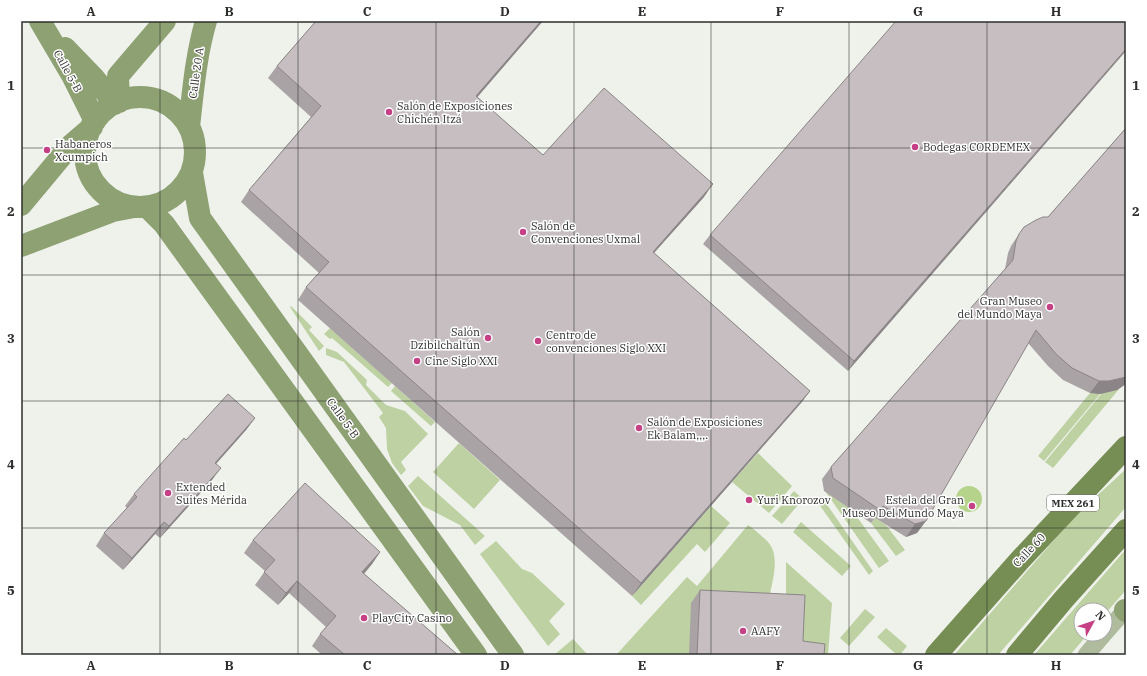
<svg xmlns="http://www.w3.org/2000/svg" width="1147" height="676" font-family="'IBM Plex Serif',serif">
	<rect width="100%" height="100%" fill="#eff2eb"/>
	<path fill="#bdd1a2" d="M 291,306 L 312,327 L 309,330 L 324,346 L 319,351 L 290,307 Z
		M 330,328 L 392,383 L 388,387 L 332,338 L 330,339 L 324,334 Z
		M 326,348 L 337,352 L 367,380 L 366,385 L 386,405 L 405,411 L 428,434 L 401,462 L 406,470 L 401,475 L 392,463 L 387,449 L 386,428 L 379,417 L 383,413 L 344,362 L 326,355 Z
		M 395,386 L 435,422 L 431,426 L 391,391 Z
		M 1120,388 L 1053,468 L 1045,462 L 1102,393 Z
		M 1090,393 L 1100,394 L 1044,461 L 1038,456 Z
		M 459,443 L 500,480 L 474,509 L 433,472 Z
		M 758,453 L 792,486 L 769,513 L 732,482 Z
		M 1126,469 L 1126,507 L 998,655 L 954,655 L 1074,517 Z
		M 418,476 L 485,536 L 475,545 L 460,525 L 423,506 L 408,486 Z
		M 794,491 L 803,499 L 782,524 L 772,516 Z
		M 825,491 L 852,510 L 889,561 L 879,568 Z
		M 821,496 L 873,571 L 869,575 L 816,500 Z
		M 711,506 L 730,523 L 705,552 L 697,544 L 641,605 L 632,596 Z
		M 875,518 L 886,525 L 905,550 L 896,556 L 871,523 Z
		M 801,522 L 851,566 L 842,576 L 793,532 Z
		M 748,525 C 755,530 762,536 768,542 C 780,555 773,579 770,594 L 689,655 L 617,654 L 687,577 L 697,586 Z
		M 496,541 L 522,569 L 532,573 L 565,604 L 549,621 L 560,634 L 548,646 L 480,554 Z
		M 1126,549 L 1126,590 L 1105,614 L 1105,610 L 1081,610 L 1081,634 L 1088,634 L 1070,655 L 1034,655 Z
		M 786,562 L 832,603 L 828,655 L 803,655 L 786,595 Z
		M 865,609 L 875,617 L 849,646 L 840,638 Z
		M 886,628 L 907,646 L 900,655 L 897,655 L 877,637 Z
		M 573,639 L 588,655 L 554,655 Z"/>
	<path fill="#b6d38c" d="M956 499a13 13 0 1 1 26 0a13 13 0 1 1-26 0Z"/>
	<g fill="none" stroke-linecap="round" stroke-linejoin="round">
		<path stroke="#aebb9d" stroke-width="17" d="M 1105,633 L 1126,609
			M 1086,655 L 1104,634"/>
		<path stroke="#8ea173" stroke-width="22" d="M 40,21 L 73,77 L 95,121
			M 65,48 L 94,78 L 115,104
			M85 152a55 55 0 1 1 110 0a55 55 0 1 1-110 0Z
			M 119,102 L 118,76 L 165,21
			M 189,127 C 193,91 196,55 206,21
			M 192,173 L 200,218 L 513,655
			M 21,205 L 71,145 L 92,127
			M 147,207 L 164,224 L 476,655
			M 21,246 L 113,211 L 134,207
			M 1125,610 L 1126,611"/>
		<path stroke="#768d54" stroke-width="22" d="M 936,655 L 1020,560 L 1126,447
			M 1017,655 L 1064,599 L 1126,530"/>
	</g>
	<path fill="#aaa3a6" d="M 316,21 L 543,21 L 477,97 L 543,155 L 704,197 L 654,253 L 810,391 L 801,403 L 632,596 L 298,300 L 306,287 L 319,273 L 241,202 L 249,190 L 311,117 L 268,78 L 277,66 Z
		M 1126,21 L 848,371 L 703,244 L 710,235 Z
		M 1126,128 L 1126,383 L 1123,386 L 1117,390 L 1100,394 L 1090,393 L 1063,380 L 1048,366 L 1028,343 L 917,533 L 906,537 L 875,518 L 871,523 L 824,491 L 822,479 L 831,467 L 1005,269 L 1008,253 L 1011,246 L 1019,234 L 1048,217 Z
		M 255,418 L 246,430 L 216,464 L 212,480 L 160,538 L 155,534 L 123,570 L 96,546 L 104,533 L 127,508 L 125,506 L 134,494 Z
		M 253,540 L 380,552 L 372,564 L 364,574 L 458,655 L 322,655 L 312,646 L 320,634 L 326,627 L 289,593 L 278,605 L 255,585 L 265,571 L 244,553 Z
		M 700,590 L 803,641 L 824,655 L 689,655 L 691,603 Z"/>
	<path fill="#8b8587" d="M 541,21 L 543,21 L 468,108 L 476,96 Z
		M 1126,49 L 1126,51 L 848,371 L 854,361 Z
		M 713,184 L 704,197 L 644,264 L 653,252 Z
		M 1126,377 L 1126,383 L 1123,386 L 1117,390 L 1100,394 L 1090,393 L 1099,381 Z
		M 810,391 L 801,403 L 632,596 L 641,583 Z
		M 255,418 L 246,430 L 206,475 L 215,463 Z
		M 221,468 L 212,480 L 160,538 L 169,526 Z
		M 926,521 L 917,533 L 906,537 L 915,524 Z
		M 164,522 L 155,534 L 123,570 L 132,558 Z
		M 380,552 L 372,564 L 354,585 L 362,572 Z
		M 297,581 L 289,593 L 278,605 L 286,593 Z"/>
	<path fill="#c6bec1" stroke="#8b8587" d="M 316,21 L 541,21 L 476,96 L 543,155 L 604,88 L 713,184 L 653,252 L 810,391 L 641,583 L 306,287 L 329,262 L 249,190 L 321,106 L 277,66 Z
		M 896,21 L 1126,21 L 1126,49 L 854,361 L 710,235 Z
		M 1126,128 L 1126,377 L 1109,381 L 1099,381 L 1072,368 L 1056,354 L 1036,330 L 926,521 L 915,524 L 883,506 L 880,510 L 833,478 L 831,467 L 1013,260 L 1016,241 L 1019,234 L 1024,227 L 1036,220 L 1043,217 L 1048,217 Z
		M 228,394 L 255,418 L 215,463 L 221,468 L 169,526 L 164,522 L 132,558 L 104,533 L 137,497 L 134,494 L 184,438 L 186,440 Z
		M 305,483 L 380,552 L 362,572 L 458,655 L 345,655 L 320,634 L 336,616 L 297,581 L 286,593 L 264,572 L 275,560 L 253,540 Z
		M 700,590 L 805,595 L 803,641 L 825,644 L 824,655 L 697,655 Z"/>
	<path fill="none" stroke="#2d2f2c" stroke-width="1" stroke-opacity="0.55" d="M 160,21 L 160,655M 298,21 L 298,655M 436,21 L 436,655M 574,21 L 574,655M 711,21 L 711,655M 849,21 L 849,655M 987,21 L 987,655M 21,148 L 1126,148M 21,275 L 1126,275M 21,401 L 1126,401M 21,528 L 1126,528"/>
	<g fill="#c54085" stroke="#fff" stroke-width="1.5">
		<circle cx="389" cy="112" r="4"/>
		<circle cx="915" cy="147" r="4"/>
		<circle cx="47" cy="150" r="4"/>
		<circle cx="523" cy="232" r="4"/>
		<circle cx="1050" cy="307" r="4"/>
		<circle cx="488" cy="338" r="4"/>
		<circle cx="538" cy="341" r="4"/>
		<circle cx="417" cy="361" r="4"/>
		<circle cx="639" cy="428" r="4"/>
		<circle cx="168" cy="493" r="4"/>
		<circle cx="749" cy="500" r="4"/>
		<circle cx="972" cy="506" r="4"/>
		<circle cx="364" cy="618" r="4"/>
		<circle cx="743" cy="631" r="4"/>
	</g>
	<g text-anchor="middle" stroke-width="3" stroke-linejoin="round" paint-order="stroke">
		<rect fill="#fff" stroke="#6c6d6b" stroke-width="1" x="1047" y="495" width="52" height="16" rx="3"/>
		<g font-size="10" font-weight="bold" fill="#2d2f2c">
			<text x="1073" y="507">MEX 261</text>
		</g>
		<g font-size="11" fill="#2d2f2c" stroke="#fff">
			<text transform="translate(68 71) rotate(61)" y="4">Calle 5-B</text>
			<text transform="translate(196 73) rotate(-82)" y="4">Calle 20 A</text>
			<text transform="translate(343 418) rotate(54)" y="4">Calle 5-B</text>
			<text transform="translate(1029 550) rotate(-47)" y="4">Calle 60</text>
		</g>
		<g font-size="11" fill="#2d2f2c" stroke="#fff" text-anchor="start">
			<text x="397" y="110">Salón de Exposiciones<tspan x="397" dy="13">Chichén Itzá</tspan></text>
			<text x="55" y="148">Habaneros<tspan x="55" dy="13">Xcumpich</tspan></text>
			<text x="923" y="151">Bodegas CORDEMEX</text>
			<text x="531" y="230">Salón de<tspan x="531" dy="13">Convenciones Uxmal</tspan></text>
			<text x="1042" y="305" text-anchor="end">Gran Museo<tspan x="1042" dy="13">del Mundo Maya</tspan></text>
			<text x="480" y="336" text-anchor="end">Salón<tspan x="480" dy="13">Dzibilchaltún</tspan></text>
			<text x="546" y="339">Centro de<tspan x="546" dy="13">convenciones Siglo XXI</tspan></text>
			<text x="425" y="365">Cine Siglo XXI</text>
			<text x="647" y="426">Salón de Exposiciones<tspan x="647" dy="13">Ek Balam,,,.</tspan></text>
			<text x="176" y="491">Extended<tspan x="176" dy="13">Suites Mérida</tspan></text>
			<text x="757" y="504">Yuri Knorozov</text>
			<text x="964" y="504" text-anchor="end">Estela del Gran<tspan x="964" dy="13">Museo Del Mundo Maya</tspan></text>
			<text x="372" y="622">PlayCity Casino</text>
			<text x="751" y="635">AAFY</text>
		</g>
	</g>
	<rect width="1147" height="676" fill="none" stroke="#ffffff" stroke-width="44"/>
	<g transform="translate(1093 622) rotate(50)"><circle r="19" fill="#ffffff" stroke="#abacab"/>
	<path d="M0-3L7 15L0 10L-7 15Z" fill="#c54085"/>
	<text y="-6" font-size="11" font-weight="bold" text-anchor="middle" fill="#2d2f2c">N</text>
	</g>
	<rect x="22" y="22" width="1103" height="632" fill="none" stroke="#2d2f2c" stroke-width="1.5"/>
	<g font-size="13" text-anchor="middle" font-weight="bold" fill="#2d2f2c">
		<text x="91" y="16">A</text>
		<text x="229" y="16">B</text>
		<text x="367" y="16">C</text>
		<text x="505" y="16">D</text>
		<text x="642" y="16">E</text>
		<text x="780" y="16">F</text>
		<text x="918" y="16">G</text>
		<text x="1056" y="16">H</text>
		<text x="11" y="90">1</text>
		<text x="1136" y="90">1</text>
		<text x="11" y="216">2</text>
		<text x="1136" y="216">2</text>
		<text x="11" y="343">3</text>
		<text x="1136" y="343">3</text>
		<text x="11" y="469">4</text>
		<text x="1136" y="469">4</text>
		<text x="11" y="595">5</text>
		<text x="1136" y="595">5</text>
		<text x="91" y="670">A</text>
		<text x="229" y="670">B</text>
		<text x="367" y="670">C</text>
		<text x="505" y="670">D</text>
		<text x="642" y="670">E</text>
		<text x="780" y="670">F</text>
		<text x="918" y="670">G</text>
		<text x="1056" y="670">H</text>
	</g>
</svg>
